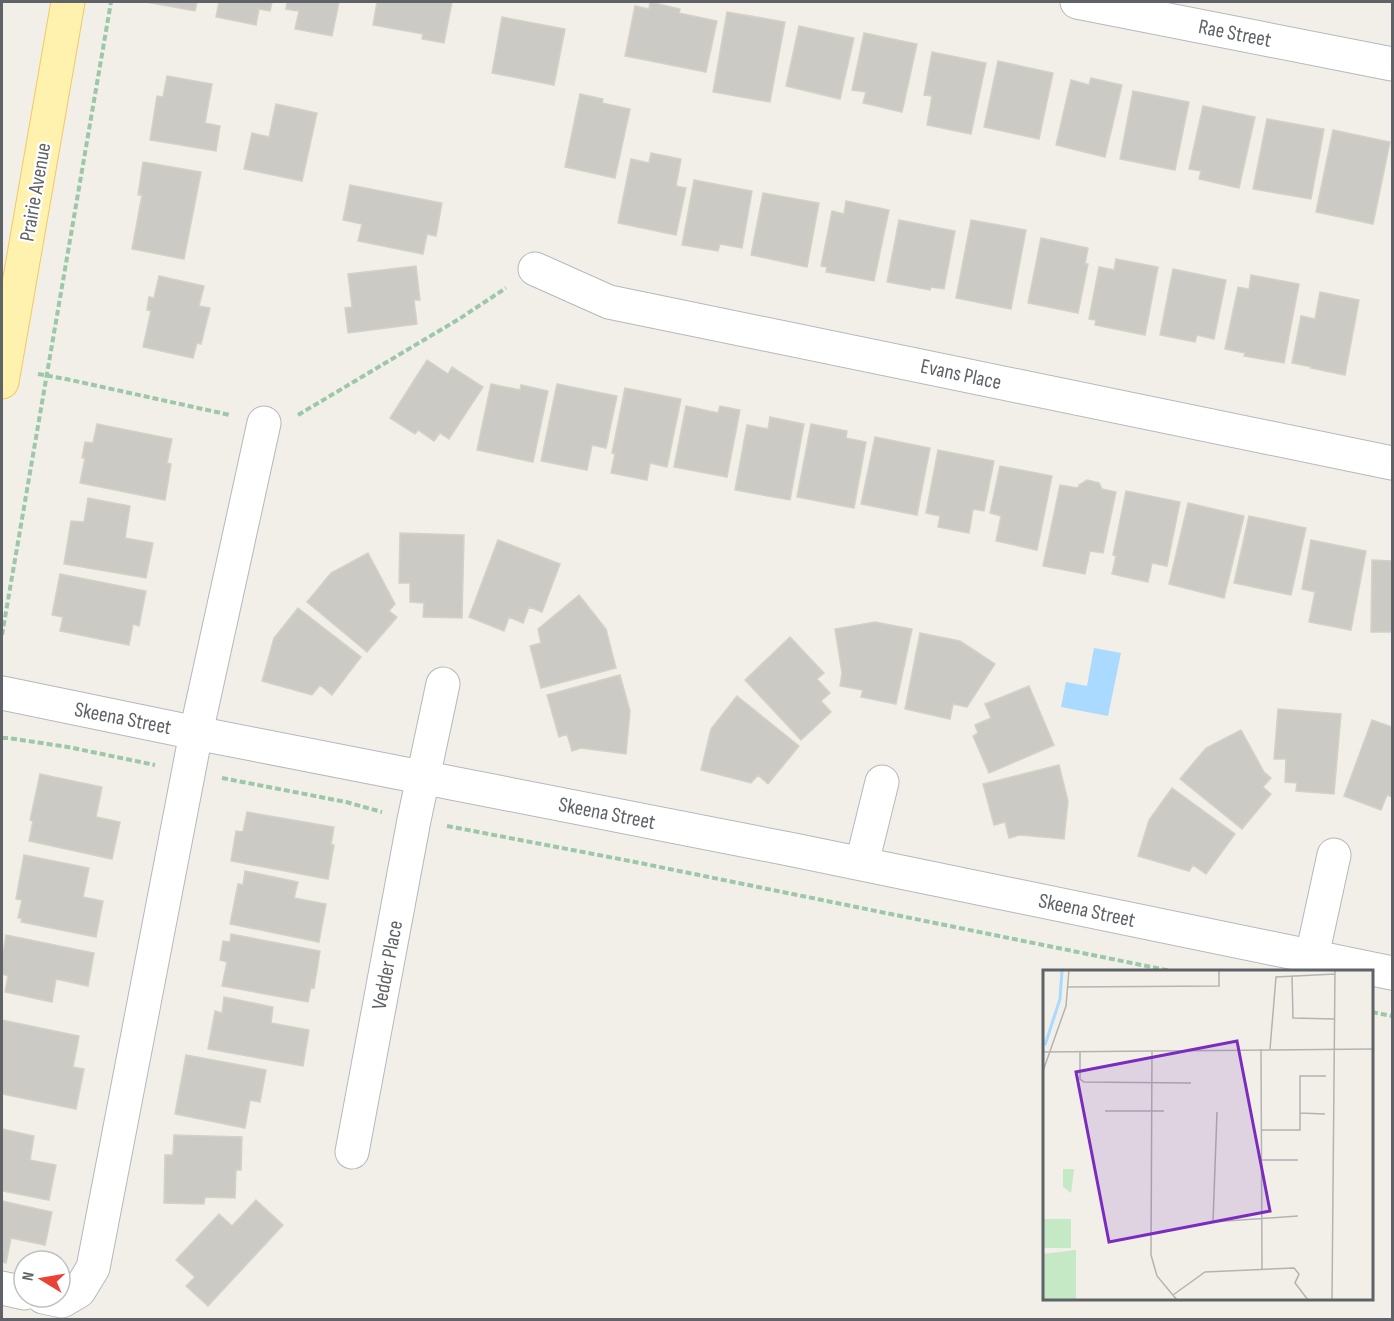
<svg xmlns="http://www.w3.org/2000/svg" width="1394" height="1321" font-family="'Sofia Sans Condensed',sans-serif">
	<rect width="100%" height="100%" fill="#f1efe8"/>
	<path fill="#aadaff" d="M 1094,648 L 1121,653 L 1108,716 L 1061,707 L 1066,682 L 1087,686 Z"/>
	<path fill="#cccac5" stroke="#d6d1c6" stroke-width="1.5" d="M 146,2 L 197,2 L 195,11 Z
		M 219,2 L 272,2 L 270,11 L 259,9 L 256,25 L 216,17 Z
		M 287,2 L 339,2 L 332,36 L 295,29 L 299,11 L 286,9 Z
		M 377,2 L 452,2 L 444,43 L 422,39 L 423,34 L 373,25 Z
		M 650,2 L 680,9 L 679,13 L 717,21 L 706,72 L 625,56 L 635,6 L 649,9 Z
		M 727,12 L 785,22 L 770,102 L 713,92 Z
		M 502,17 L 565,29 L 554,85 L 492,73 Z
		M 799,26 L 854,38 L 840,99 L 786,86 Z
		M 864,33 L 917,44 L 902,112 L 863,103 L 866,92 L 852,90 Z
		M 932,52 L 986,63 L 971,134 L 927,125 L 932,96 L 924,95 Z
		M 998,61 L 1053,73 L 1039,139 L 984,127 Z
		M 167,76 L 212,84 L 205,123 L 220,126 L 216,151 L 150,140 L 157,96 L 163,97 Z
		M 1091,78 L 1122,85 L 1105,157 L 1056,145 L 1071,80 L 1089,85 Z
		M 1133,91 L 1189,102 L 1175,170 L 1120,159 Z
		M 580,94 L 603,99 L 602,103 L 630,109 L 615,178 L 565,167 Z
		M 276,104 L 317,113 L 302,181 L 244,169 L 252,133 L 269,137 Z
		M 1203,106 L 1255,117 L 1239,188 L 1199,179 L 1201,171 L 1189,169 Z
		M 1267,119 L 1324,129 L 1311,199 L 1253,189 Z
		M 1333,130 L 1390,142 L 1373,224 L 1316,212 Z
		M 651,153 L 681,159 L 676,186 L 686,188 L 676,235 L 618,223 L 631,159 L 649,163 Z
		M 143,162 L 201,172 L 184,259 L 132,249 L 142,195 L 138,195 Z
		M 694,180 L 752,191 L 742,248 L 720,244 L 718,251 L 682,245 Z
		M 350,185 L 442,203 L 436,236 L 427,234 L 423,254 L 358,241 L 362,224 L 343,220 Z
		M 763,193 L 819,203 L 807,267 L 751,255 Z
		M 846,201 L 889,210 L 874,281 L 826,272 L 827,267 L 821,266 L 832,211 L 844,214 Z
		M 899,220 L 955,231 L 944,289 L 931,287 L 930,290 L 887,282 Z
		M 971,220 L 1026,230 L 1011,309 L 956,298 Z
		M 1041,238 L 1088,248 L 1085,264 L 1088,264 L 1078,313 L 1028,303 Z
		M 1116,259 L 1158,267 L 1145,335 L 1095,325 L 1096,320 L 1089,319 L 1099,267 L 1114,270 Z
		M 416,266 L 420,300 L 414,300 L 417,324 L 348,333 L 345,308 L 352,307 L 348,274 Z
		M 1173,269 L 1226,280 L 1214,339 L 1197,335 L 1195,342 L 1160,335 Z
		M 1251,275 L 1299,284 L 1284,363 L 1244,356 L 1245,353 L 1225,349 L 1238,287 L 1249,289 Z
		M 159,276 L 204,286 L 199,306 L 210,308 L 201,344 L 197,343 L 193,358 L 143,347 L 151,311 L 147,310 L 149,297 L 154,298 Z
		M 1320,292 L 1359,300 L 1345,375 L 1311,368 L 1312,367 L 1292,363 L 1301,316 L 1315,319 Z
		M 427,360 L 448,374 L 452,367 L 483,387 L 449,439 L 440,433 L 434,441 L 418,430 L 415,434 L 390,418 Z
		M 491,384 L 520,390 L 521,385 L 548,391 L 533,462 L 477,450 Z
		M 557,384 L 617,396 L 606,448 L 592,445 L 587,470 L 541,461 Z
		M 625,388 L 681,399 L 667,467 L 650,463 L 647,480 L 611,473 L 615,454 L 612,453 Z
		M 686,406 L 718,413 L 720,406 L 740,410 L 727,477 L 674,467 Z
		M 770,417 L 804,424 L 790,500 L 735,490 L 747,425 L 768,429 Z
		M 97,424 L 172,439 L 167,463 L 171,464 L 165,500 L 80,483 L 85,458 L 82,458 L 85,442 L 93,443 Z
		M 811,424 L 847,431 L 846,438 L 866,442 L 854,508 L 797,497 Z
		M 875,437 L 930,448 L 917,515 L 861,504 Z
		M 938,450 L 994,461 L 984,511 L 973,509 L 969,533 L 938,527 L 940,516 L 926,513 Z
		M 1000,466 L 1052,476 L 1037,550 L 996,541 L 1001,516 L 990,513 Z
		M 1087,480 L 1099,483 L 1102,489 L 1116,492 L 1103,553 L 1090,551 L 1085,574 L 1043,566 L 1060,485 L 1078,488 L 1079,485 Z
		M 1126,491 L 1180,502 L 1167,566 L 1152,563 L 1148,582 L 1112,574 L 1116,556 L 1113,555 Z
		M 88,498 L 130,506 L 125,538 L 153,543 L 146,578 L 64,564 L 71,521 L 84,522 Z
		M 1188,503 L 1244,516 L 1224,598 L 1169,584 Z
		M 1249,516 L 1306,528 L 1291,595 L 1234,583 Z
		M 400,533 L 464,535 L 462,618 L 423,617 L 424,603 L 410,602 L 410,583 L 399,583 Z
		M 498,540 L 560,564 L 542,612 L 529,607 L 523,623 L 509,617 L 504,631 L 469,617 Z
		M 1311,540 L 1366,551 L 1351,630 L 1309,622 L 1315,592 L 1302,589 Z
		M 368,553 L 395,604 L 389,611 L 397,617 L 367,652 L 307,602 L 331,573 Z
		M 1372,560 L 1392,561 L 1392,632 L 1371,632 Z
		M 60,574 L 146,591 L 139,626 L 133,624 L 129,645 L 60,631 L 63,617 L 52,615 Z
		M 579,595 L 606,629 L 616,668 L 541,688 L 530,646 L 541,643 L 538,629 Z
		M 298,608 L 361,657 L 332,695 L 320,685 L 312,695 L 262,681 L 274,638 Z
		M 875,622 L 912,629 L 896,704 L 861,697 L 863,690 L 840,686 L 842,673 L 835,629 Z
		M 920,633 L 960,641 L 995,664 L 967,707 L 953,704 L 950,719 L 905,709 Z
		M 790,637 L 824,673 L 817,679 L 830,693 L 821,701 L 831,712 L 801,740 L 745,680 Z
		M 620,675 L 630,711 L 626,754 L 581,748 L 572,751 L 567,734 L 559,737 L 547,695 Z
		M 1029,686 L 1054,745 L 989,773 L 973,736 L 978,733 L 975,725 L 991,718 L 985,704 Z
		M 737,696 L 799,746 L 768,784 L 758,775 L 751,783 L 701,770 L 711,729 Z
		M 1278,709 L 1341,714 L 1334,794 L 1296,791 L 1297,783 L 1285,782 L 1286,759 L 1274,759 Z
		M 1372,720 L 1392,727 L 1392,797 L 1387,795 L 1381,810 L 1344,796 Z
		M 1241,730 L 1264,772 L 1271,778 L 1263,787 L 1271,794 L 1242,829 L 1180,779 L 1206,748 Z
		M 1059,765 L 1068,801 L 1064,839 L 1020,835 L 1009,838 L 1005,822 L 994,825 L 983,784 Z
		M 40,774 L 102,787 L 96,817 L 120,822 L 112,859 L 29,841 L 33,821 L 30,820 Z
		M 1172,788 L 1235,834 L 1206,874 L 1193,865 L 1189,871 L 1138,856 L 1149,820 Z
		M 247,812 L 334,827 L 331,845 L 334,845 L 328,879 L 231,861 L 236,831 L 243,832 Z
		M 24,855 L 89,868 L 83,897 L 103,901 L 96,937 L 21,922 L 22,918 L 18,918 L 22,900 L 16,899 Z
		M 245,871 L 298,882 L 294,898 L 326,904 L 319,942 L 230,924 L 238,884 L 243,885 Z
		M 231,934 L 320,951 L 314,988 L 311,987 L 308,1002 L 222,986 L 227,962 L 220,960 L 223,941 L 230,942 Z
		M 6,935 L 94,953 L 88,986 L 56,979 L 52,1002 L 5,992 L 8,976 L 2,974 L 2,960 Z
		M 224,997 L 273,1007 L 271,1023 L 309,1030 L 303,1066 L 208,1049 L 215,1011 L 222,1013 Z
		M 2,1020 L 79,1036 L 73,1067 L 84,1069 L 76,1109 L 2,1094 Z
		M 186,1055 L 266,1070 L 260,1102 L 250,1100 L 245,1128 L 175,1114 Z
		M 2,1129 L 34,1136 L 30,1160 L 56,1165 L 49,1200 L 2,1191 Z
		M 174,1135 L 242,1137 L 241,1170 L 236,1170 L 235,1198 L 205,1197 L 204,1204 L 164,1203 L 165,1155 L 173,1155 Z
		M 256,1200 L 283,1225 L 208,1306 L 186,1286 L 195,1277 L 176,1260 L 219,1214 L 232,1226 Z
		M 2,1201 L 52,1212 L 45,1245 L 11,1238 L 6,1263 L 2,1262 Z"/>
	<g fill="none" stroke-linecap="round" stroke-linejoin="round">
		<g stroke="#b5b8bc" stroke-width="35">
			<path id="minor" d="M 1077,2 L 1392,64
				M 535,269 L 609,302 L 1392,463
				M 2,693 L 196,733 L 794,850 L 1392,973
				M 862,863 L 882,782
				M 1312,956 L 1334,855
				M 352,1152 L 414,820 L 443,684
				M 2,1288 L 24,1293
				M 43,1297 L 62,1301 L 79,1291 L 93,1268 L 196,733 L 264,423"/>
		</g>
		<g stroke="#f2c960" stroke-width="35">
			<path id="major" d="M 2,382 L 68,2"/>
		</g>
		<path stroke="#9cc7a9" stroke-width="4" stroke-dasharray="6 3" stroke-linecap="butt" d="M 38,374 L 66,379 L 230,415
			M 298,415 L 459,319 L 506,288
			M 2,635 L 111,2
			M 2,738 L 8,738 L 68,747 L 155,765
			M 222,778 L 346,802 L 382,812
			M 447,826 L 635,862 L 1176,972
			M 1372,1012 L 1392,1016"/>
		<use href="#minor" stroke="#fff" stroke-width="33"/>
		<use href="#major" stroke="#fff2af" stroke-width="33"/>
	</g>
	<g text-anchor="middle" stroke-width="4.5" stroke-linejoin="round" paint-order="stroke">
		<g font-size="21" fill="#5f6368" stroke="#fff">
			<text transform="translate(1235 33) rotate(11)" y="7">Rae Street</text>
			<text transform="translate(35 192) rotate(-80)" y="7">Prairie Avenue</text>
			<text transform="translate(961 374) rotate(12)" y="7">Evans Place</text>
			<text transform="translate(123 718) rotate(11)" y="7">Skeena Street</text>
			<text transform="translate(607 813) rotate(11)" y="7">Skeena Street</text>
			<text transform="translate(1087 910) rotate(12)" y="7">Skeena Street</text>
			<text transform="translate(387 965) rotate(-79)" y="7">Vedder Place</text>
		</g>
	</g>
	<g transform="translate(1043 970)">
		<rect width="330" height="330" fill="#f1efe8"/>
		<path d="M 20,199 L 31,199 L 28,223 L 20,217 ZM 0,249 L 28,249 L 28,278 L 0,278 ZM 33,280 L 33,330 L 0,330 L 0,284 Z" fill="#c5e8c5"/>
		<path fill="none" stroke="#aadaff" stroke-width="3" d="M 2,75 L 17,29 L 19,0"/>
		<path fill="none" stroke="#b3b3b1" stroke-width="1.5" d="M 249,6 L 250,48 L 292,49M 25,17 L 176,16 L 176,0M 218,79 L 219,299M 227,79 L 233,7 L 292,4M 109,81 L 108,285 L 114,306 L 134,330M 0,82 L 330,79M 37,82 L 37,109 L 41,112 L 148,113M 0,101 L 23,36 L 26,0M 62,141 L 121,141M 174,142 L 170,252 L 255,246M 257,143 L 282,144M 219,160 L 257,160 L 257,106 L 283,106M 219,190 L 255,190M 130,325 L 162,302 L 251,298 L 256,304 L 252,313 L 265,330M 289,330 L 292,0"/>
		<path fill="#7b2cbf" fill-opacity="0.15" stroke="#7b2cbf" stroke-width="3" d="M 194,71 L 227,241 L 66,272 L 33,102 Z"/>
		<rect width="330" height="330" fill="none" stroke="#5f6368" stroke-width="3"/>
	</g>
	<rect width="1394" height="1321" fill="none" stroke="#5f6368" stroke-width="6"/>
	<g transform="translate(42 1279) rotate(281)"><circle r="28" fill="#ffffff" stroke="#bfc1c3" stroke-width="1.5"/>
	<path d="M0-4.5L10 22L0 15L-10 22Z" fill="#ea4335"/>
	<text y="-9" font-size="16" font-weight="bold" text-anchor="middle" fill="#5f6368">N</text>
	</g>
</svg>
